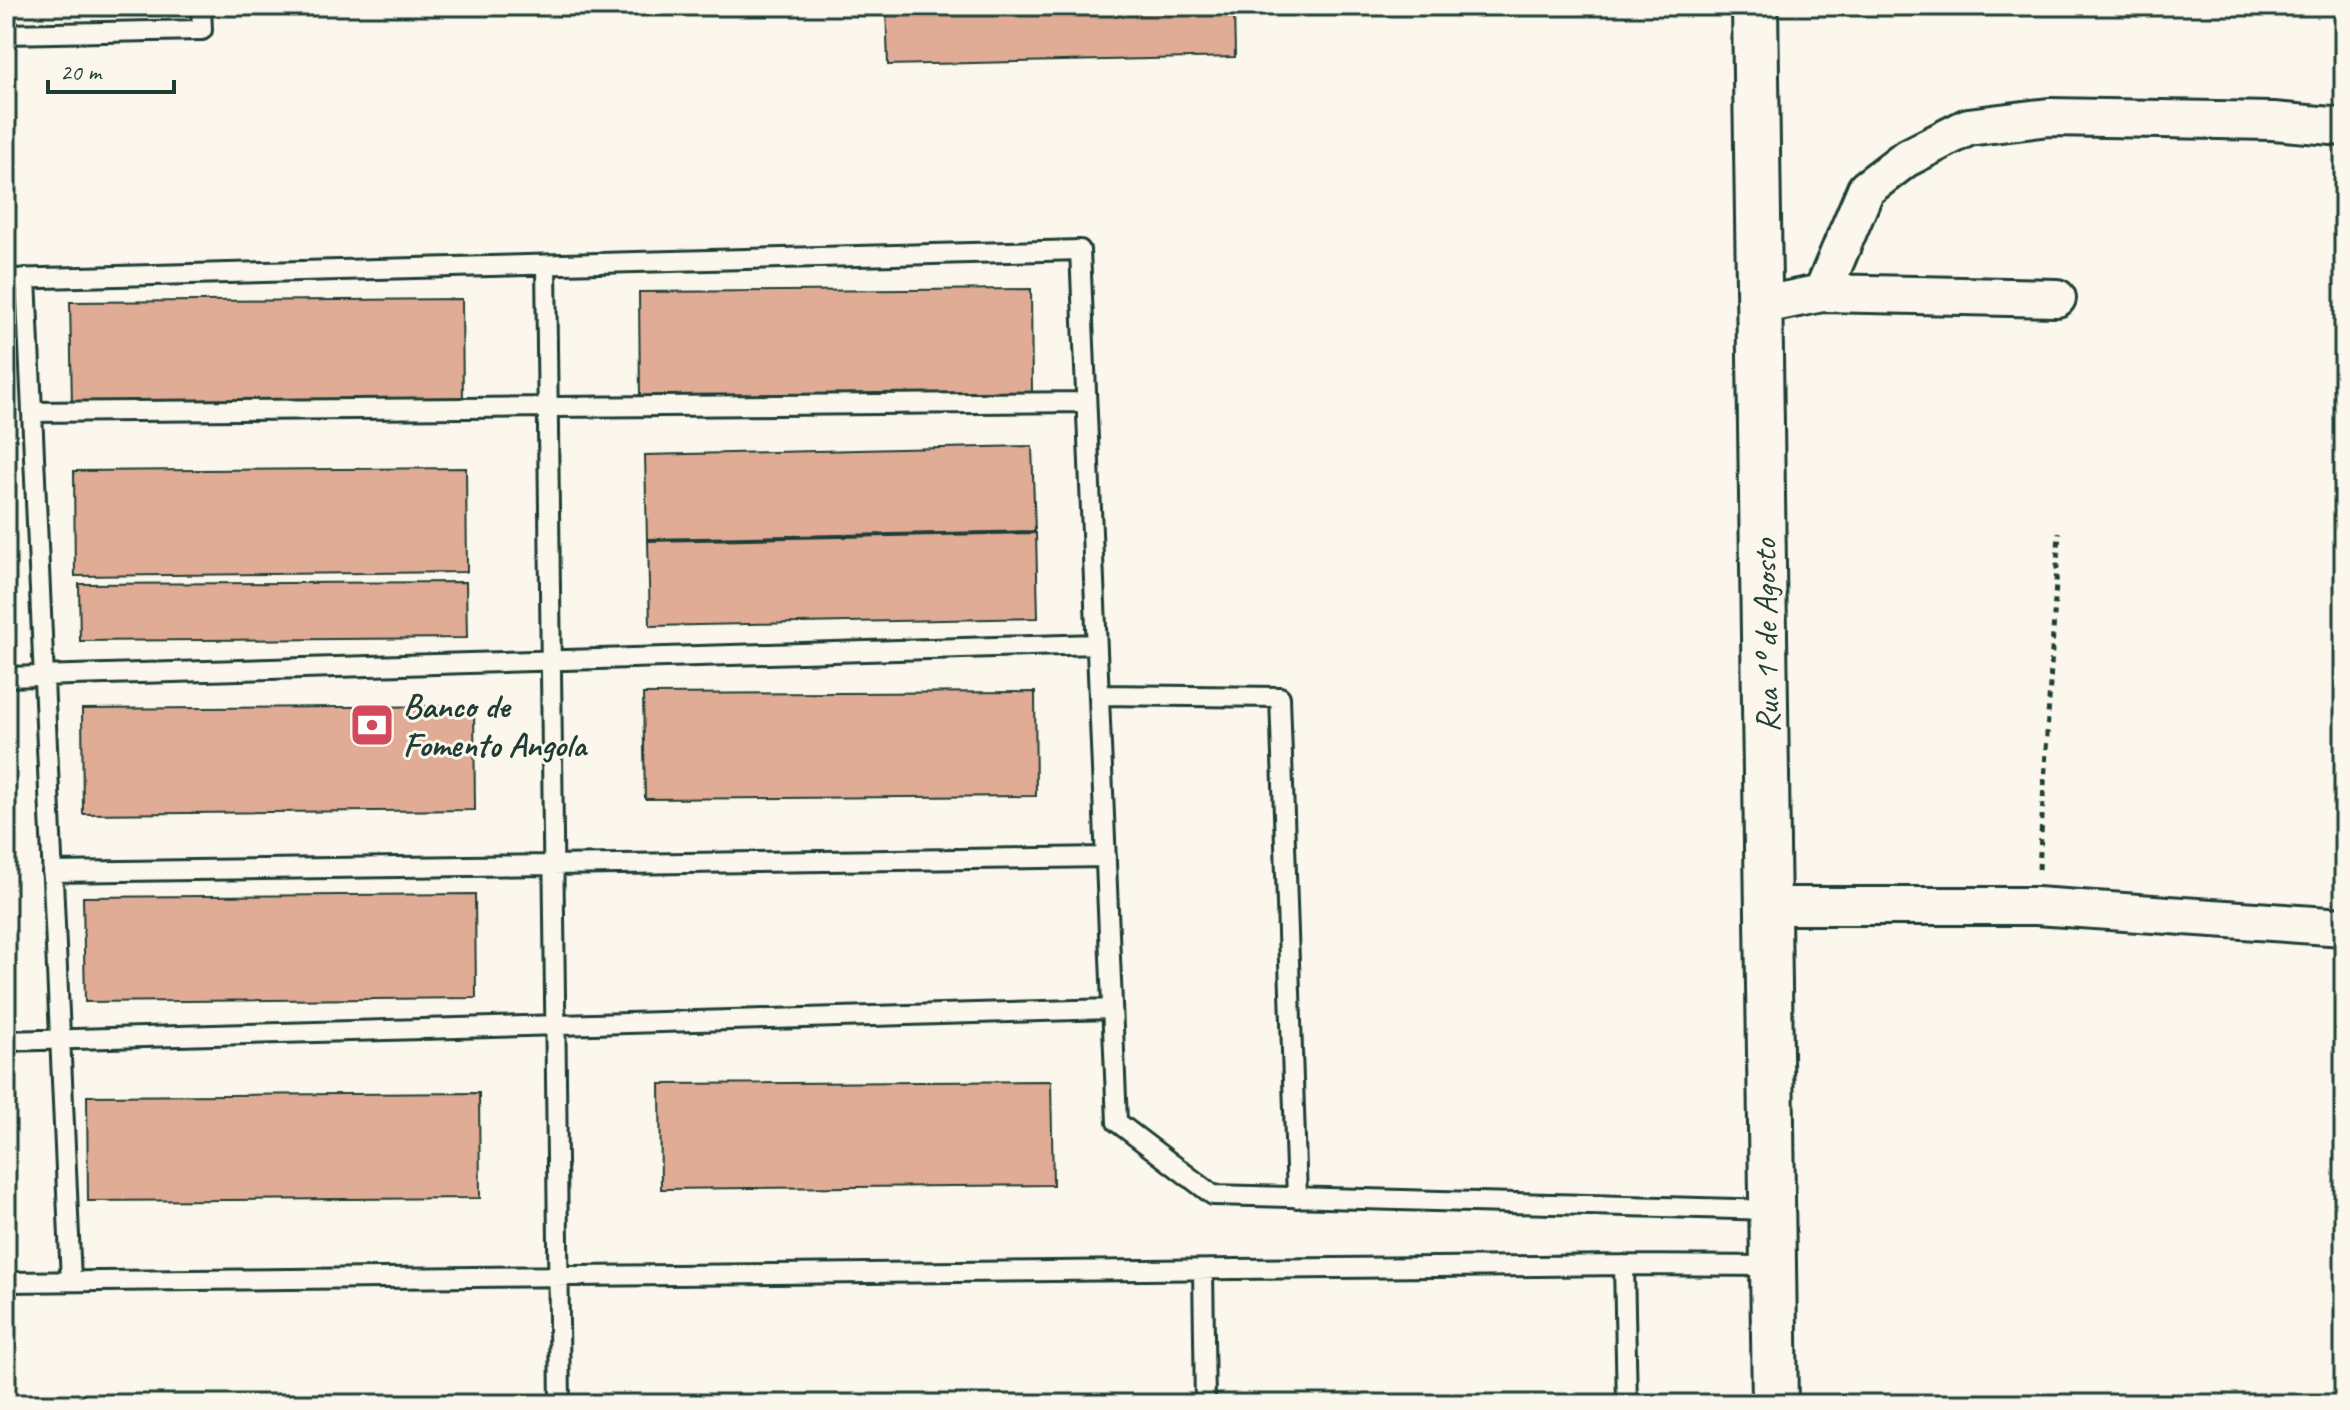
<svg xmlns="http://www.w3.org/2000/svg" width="2350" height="1410" font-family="Caveat,sans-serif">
	<rect width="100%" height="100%" fill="#fbf7ec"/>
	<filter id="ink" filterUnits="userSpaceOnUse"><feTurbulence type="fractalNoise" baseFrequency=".0125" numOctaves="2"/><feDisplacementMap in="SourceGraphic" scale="16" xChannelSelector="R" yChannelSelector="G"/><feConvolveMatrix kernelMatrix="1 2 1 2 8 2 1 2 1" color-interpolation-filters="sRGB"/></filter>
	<g filter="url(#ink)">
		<path fill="#e0ac95" stroke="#1f3d34" stroke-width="2" d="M 886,6 L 1234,6 L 1235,57 L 888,65 Z
			M 1031,289 L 1032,393 L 640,397 L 639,292 Z
			M 462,299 L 463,403 L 72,406 L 70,302 Z
			M 1032,446 L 1035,531 L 647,539 L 645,455 Z
			M 466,468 L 467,572 L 75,576 L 74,471 Z
			M 1036,533 L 1038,618 L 650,626 L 648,541 Z
			M 466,582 L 467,638 L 80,641 L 79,584 Z
			M 1035,692 L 1036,796 L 645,799 L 643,694 Z
			M 474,706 L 475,810 L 83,814 L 82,709 Z
			M 475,894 L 476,998 L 85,1002 L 83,897 Z
			M 1051,1081 L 1053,1185 L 661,1189 L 660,1084 Z
			M 479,1093 L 480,1198 L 88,1201 L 87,1096 Z"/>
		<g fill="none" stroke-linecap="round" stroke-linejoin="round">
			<g stroke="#1f3d34" stroke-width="24">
				<path id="lane" d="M 6,34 L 202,30 L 201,6
					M 546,265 L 560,1404
					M 26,278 L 71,1281
					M 6,279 L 1080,250 L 1117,1122 L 1213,1195 L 1773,1210
					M 32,412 L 1086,402
					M 6,677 L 1096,644
					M 1099,695 L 1280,697 L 1297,1198
					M 52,872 L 1106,857
					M 6,1041 L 1112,1009
					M 1624,1265 L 1627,1404
					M 1203,1270 L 1205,1404
					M 6,1282 L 1624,1265 L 1771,1266"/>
			</g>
			<g stroke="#1f3d34" stroke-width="42">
				<path id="street" d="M 1822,293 L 2057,298
					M 1759,306 L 1822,293 L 1866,189 L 1905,159 L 1968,127 L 2049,117 L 2273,121 L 2344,127
					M 1769,906 L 2036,906 L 2344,927"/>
			</g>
			<g stroke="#1f3d34" stroke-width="50">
				<path id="secondary" d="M 1755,6 L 1775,1404"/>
			</g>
			<path stroke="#1f3d34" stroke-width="5" stroke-dasharray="6 6" stroke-linecap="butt" d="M 2039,869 L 2059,532"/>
			<use href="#lane" stroke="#fbf7ec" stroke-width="18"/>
			<use href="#street" stroke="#fbf7ec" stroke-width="36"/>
			<use href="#secondary" stroke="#fbf7ec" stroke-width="44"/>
		</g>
	</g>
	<defs>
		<g id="bank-square" transform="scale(2.3)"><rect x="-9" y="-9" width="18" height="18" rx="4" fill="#d1495b" stroke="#fbf7ec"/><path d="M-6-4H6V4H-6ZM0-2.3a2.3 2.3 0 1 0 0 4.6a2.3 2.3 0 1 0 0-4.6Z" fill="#fff"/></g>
	</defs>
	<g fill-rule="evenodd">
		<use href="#bank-square" x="372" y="725"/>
	</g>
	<g text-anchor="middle" stroke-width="6" stroke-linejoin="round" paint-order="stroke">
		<g font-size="34" fill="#1f3d34" stroke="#fbf7ec">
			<text transform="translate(1765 636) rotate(-91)" y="12">Rua 1º de Agosto</text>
		</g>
		<g font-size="34" font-weight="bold" fill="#1f3d34" stroke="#fbf7ec" text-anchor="start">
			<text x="403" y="717">Banco de<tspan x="403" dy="39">Fomento Angola</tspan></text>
		</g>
	</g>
	<rect width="2350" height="1410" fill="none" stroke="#fbf7ec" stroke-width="32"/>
	<rect x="16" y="16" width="2318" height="1378" fill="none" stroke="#1f3d34" stroke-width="3" filter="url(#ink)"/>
	<path d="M48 80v12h126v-12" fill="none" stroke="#1f3d34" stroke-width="4"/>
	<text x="60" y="80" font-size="24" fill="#1f3d34" stroke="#fbf7ec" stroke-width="6" paint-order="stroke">20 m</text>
</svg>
